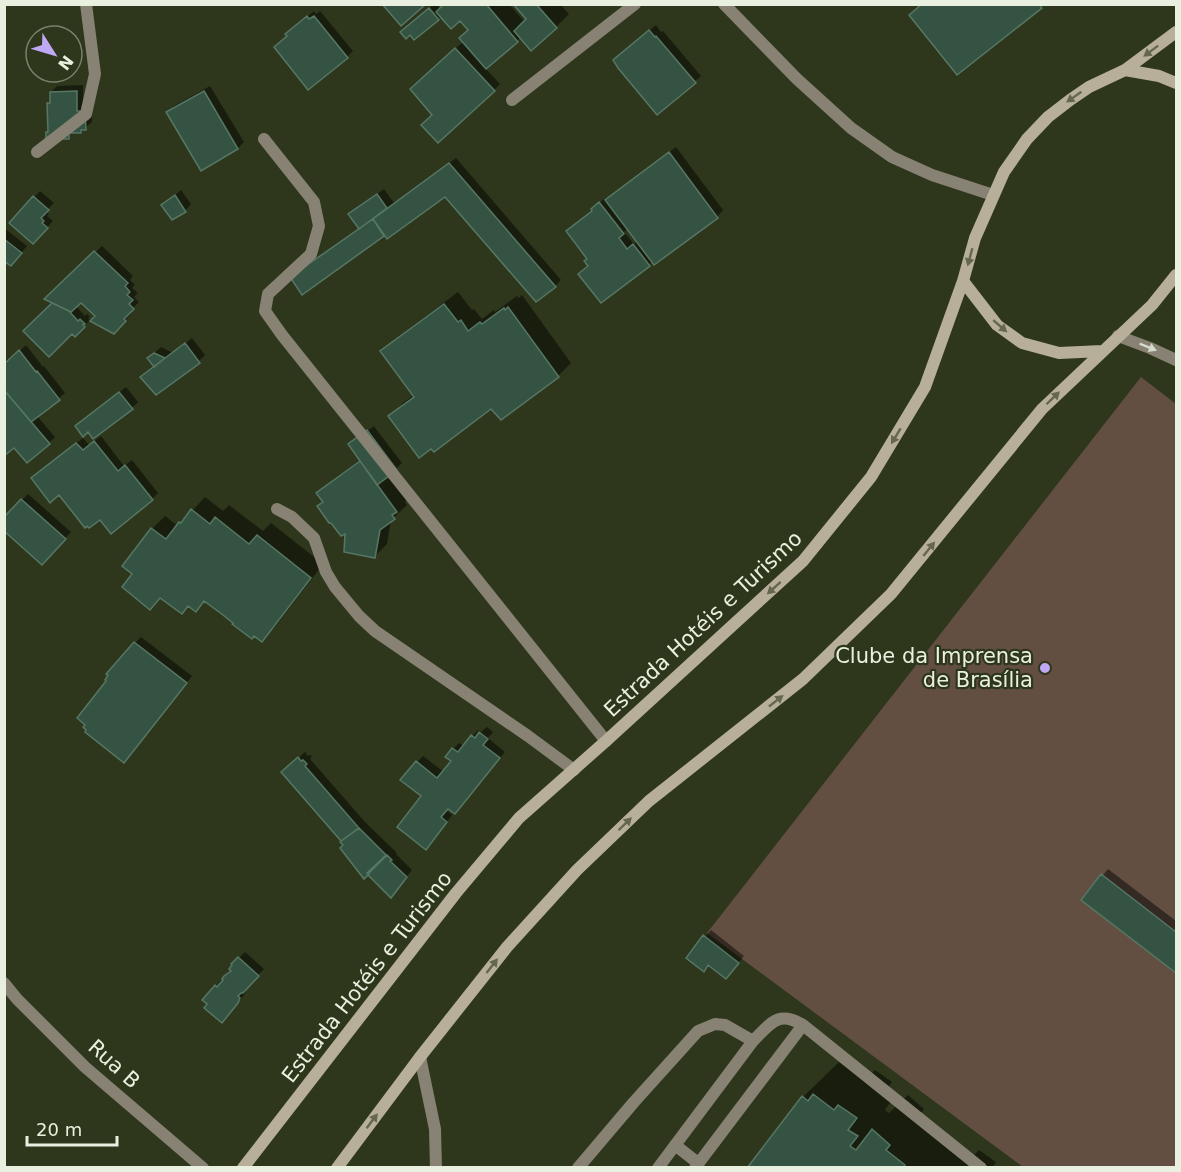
<svg xmlns="http://www.w3.org/2000/svg" width="1181" height="1172" font-family="'DejaVu Sans',sans-serif">
	<rect width="100%" height="100%" fill="#2e371c"/>
	<path fill="#624f42" d="M 1141,377 L 1176,404 L 1176,1167 L 1023,1167 L 707,933 Z"/>
	<path fill="#0007" fill-rule="evenodd" d="M 434,4 L 437,4 L 440,9 L 445,4 L 509,4 L 525,22 L 528,19 L 515,4 L 560,4 L 569,14 L 556,27 L 521,37 L 485,68 L 500,84 L 494,90 L 434,115 L 418,83 L 464,41 L 470,30 L 461,19 L 441,16 L 438,19 L 408,26 Z
		M 314,11 L 316,14 L 320,11 L 353,51 L 347,57 L 289,36 L 293,28 Z
		M 656,25 L 661,32 L 663,31 L 701,76 L 657,113 L 621,54 Z
		M 83,85 L 83,105 L 91,105 L 92,122 L 85,128 L 83,129 L 80,131 L 74,131 L 68,137 L 50,130 L 48,104 L 51,101 L 51,92 L 57,86 Z
		M 210,86 L 244,142 L 238,148 L 201,169 L 168,112 L 174,106 Z
		M 676,147 L 723,210 L 717,217 L 653,261 L 601,301 L 588,259 L 568,231 L 594,210 L 599,203 L 607,197 L 608,199 ZM 628,228 L 638,241 L 634,244 L 624,232 Z
		M 456,158 L 561,280 L 555,286 L 446,195 L 385,234 L 302,293 L 298,271 L 360,228 L 350,214 L 356,208 L 384,189 L 394,203 Z
		M 181,190 L 191,204 L 185,211 L 163,205 Z
		M 40,191 L 54,203 L 46,211 L 49,214 L 47,216 L 53,221 L 33,242 L 12,222 Z
		M 4,228 L 27,246 L 17,258 L 4,259 Z
		M 102,246 L 133,276 L 130,280 L 135,285 L 132,288 L 138,293 L 134,297 L 139,302 L 129,312 L 131,314 L 114,332 L 81,301 L 76,306 L 85,316 L 87,314 L 90,317 L 88,318 L 90,320 L 75,335 L 72,332 L 25,331 L 55,302 L 47,299 Z
		M 458,292 L 472,310 L 474,309 L 482,319 L 494,310 L 495,312 L 517,296 L 519,298 L 522,295 L 571,363 L 558,376 L 492,407 L 390,416 L 403,403 L 414,395 L 382,351 L 395,339 Z
		M 192,338 L 205,355 L 199,361 L 156,393 L 155,366 L 149,358 L 161,347 L 173,353 Z
		M 26,345 L 43,367 L 44,366 L 65,393 L 37,416 L 55,437 L 49,443 L 4,437 L 4,361 L 7,359 L 8,362 Z
		M 126,387 L 138,402 L 132,408 L 89,430 L 77,426 Z
		M 373,425 L 402,463 L 396,469 L 409,498 L 405,502 L 407,505 L 391,520 L 387,544 L 374,557 L 319,506 L 324,501 L 318,494 L 331,481 L 361,459 L 354,441 L 374,426 Z
		M 101,436 L 124,466 L 132,460 L 158,493 L 152,499 L 100,517 L 33,478 L 83,438 L 89,445 Z
		M 28,494 L 71,532 L 42,563 L 4,519 Z
		M 205,497 L 223,511 L 229,505 L 263,531 L 271,523 L 323,564 L 275,627 L 262,640 L 205,600 L 195,610 L 189,605 L 161,597 L 150,608 L 134,573 L 124,566 L 152,529 L 165,516 L 178,526 Z
		M 141,637 L 192,676 L 130,755 L 87,725 L 135,643 Z
		M 487,727 L 493,732 L 488,738 L 505,752 L 461,806 L 448,808 L 446,810 L 452,815 L 432,842 L 417,762 L 423,756 L 444,772 L 453,761 L 453,749 L 459,743 L 464,746 L 478,730 L 481,732 Z
		M 305,752 L 308,756 L 310,755 L 312,756 L 310,759 L 365,822 L 397,853 L 396,854 L 412,870 L 391,896 L 368,873 L 364,876 L 342,841 L 283,772 Z
		M 1108,869 L 1176,921 L 1176,971 L 1083,900 Z
		M 711,930 L 744,956 L 732,971 L 709,964 L 703,970 L 688,958 Z
		M 245,952 L 264,969 L 243,989 L 246,991 L 244,995 L 228,1015 L 216,986 L 232,970 L 233,964 Z
		M 849,1060 L 870,1075 L 875,1070 L 892,1082 L 883,1093 L 892,1100 L 885,1110 L 889,1113 L 908,1095 L 924,1109 L 921,1114 L 974,1155 L 979,1150 L 996,1162 L 992,1168 L 749,1168 L 803,1097 L 839,1062 L 844,1066 Z"/>
	<path fill="#355342" stroke="#577765" stroke-width="1.5" d="M 382,4 L 426,4 L 401,26 Z
		M 444,4 L 486,4 L 518,42 L 486,69 L 459,38 L 468,30 L 460,21 L 451,29 L 436,12 Z
		M 513,4 L 536,4 L 557,28 L 531,51 L 514,31 L 526,19 Z
		M 922,4 L 1039,4 L 1042,8 L 957,75 L 909,15 Z
		M 429,8 L 439,20 L 414,40 L 410,35 L 406,39 L 400,32 Z
		M 307,16 L 309,19 L 314,16 L 348,58 L 308,90 L 274,47 L 287,36 L 285,34 Z
		M 649,30 L 655,37 L 656,36 L 696,83 L 657,115 L 618,68 L 613,60 Z
		M 455,48 L 495,91 L 438,143 L 421,125 L 432,115 L 410,89 Z
		M 77,91 L 77,111 L 85,111 L 86,130 L 81,130 L 81,133 L 69,133 L 69,139 L 46,139 L 46,132 L 48,132 L 47,103 L 50,103 L 50,92 Z
		M 204,91 L 238,149 L 201,171 L 166,112 Z
		M 669,152 L 718,218 L 654,265 L 605,200 Z
		M 449,163 L 556,287 L 536,302 L 445,197 L 387,239 L 373,219 Z
		M 377,194 L 387,208 L 359,229 L 348,214 Z
		M 175,195 L 186,212 L 172,220 L 161,205 Z
		M 33,196 L 49,210 L 41,218 L 44,221 L 42,223 L 48,228 L 33,244 L 9,223 Z
		M 599,202 L 624,234 L 619,238 L 627,249 L 633,244 L 650,266 L 601,303 L 578,274 L 588,266 L 584,261 L 587,259 L 566,231 L 592,211 L 591,209 Z
		M 373,219 L 384,236 L 302,295 L 290,277 Z
		M 4,239 L 22,253 L 11,266 L 4,261 Z
		M 94,251 L 128,283 L 125,286 L 130,292 L 127,295 L 133,300 L 129,304 L 134,309 L 124,319 L 126,321 L 114,334 L 90,321 L 95,316 L 81,303 L 71,312 L 44,299 Z
		M 52,303 L 69,311 L 78,321 L 80,319 L 85,324 L 83,325 L 85,327 L 75,337 L 72,334 L 49,357 L 23,331 Z
		M 444,304 L 458,322 L 461,320 L 468,331 L 480,322 L 482,324 L 504,308 L 505,310 L 508,307 L 559,377 L 501,420 L 491,409 L 434,452 L 431,449 L 419,458 L 388,416 L 414,397 L 380,351 Z
		M 185,343 L 200,363 L 156,395 L 140,377 Z
		M 19,350 L 36,372 L 37,371 L 60,400 L 31,422 L 4,390 L 4,364 Z
		M 154,353 L 165,358 L 154,367 L 147,358 Z
		M 4,390 L 50,444 L 27,463 L 14,448 L 4,456 Z
		M 119,392 L 133,409 L 93,439 L 88,432 L 83,437 L 75,426 Z
		M 367,430 L 397,470 L 377,485 L 348,444 Z
		M 94,441 L 118,471 L 125,465 L 153,500 L 111,534 L 100,520 L 89,528 L 87,526 L 85,528 L 59,495 L 50,503 L 31,478 L 76,443 L 83,450 Z
		M 360,461 L 397,512 L 392,515 L 395,519 L 380,530 L 375,558 L 344,552 L 345,534 L 341,536 L 331,523 L 329,523 L 317,506 L 323,502 L 316,493 Z
		M 21,499 L 66,539 L 42,565 L 4,531 L 4,517 Z
		M 191,509 L 210,524 L 215,517 L 249,544 L 257,535 L 311,578 L 262,642 L 254,636 L 252,639 L 232,624 L 233,623 L 223,615 L 204,601 L 196,612 L 188,606 L 182,614 L 160,598 L 150,610 L 122,587 L 132,574 L 122,566 L 151,528 L 166,539 L 179,522 L 181,523 Z
		M 134,642 L 187,683 L 124,763 L 85,732 L 86,730 L 83,727 L 85,725 L 77,718 L 106,681 L 105,680 L 108,675 L 106,674 Z
		M 479,732 L 488,739 L 483,745 L 500,758 L 455,814 L 448,809 L 441,817 L 447,822 L 426,850 L 397,827 L 421,796 L 400,780 L 416,761 L 437,778 L 451,761 L 445,757 L 452,748 L 458,752 L 471,735 L 475,738 Z
		M 298,757 L 301,761 L 303,760 L 307,764 L 305,766 L 359,828 L 341,841 L 281,772 Z
		M 359,828 L 386,855 L 367,873 L 369,874 L 364,879 L 340,848 L 343,845 L 340,842 Z
		M 387,855 L 392,860 L 390,861 L 407,877 L 391,898 L 368,875 L 368,874 Z
		M 1101,874 L 1176,932 L 1176,973 L 1081,900 Z
		M 703,935 L 739,963 L 726,979 L 708,965 L 704,972 L 686,958 Z
		M 238,957 L 259,976 L 243,993 L 241,993 L 238,996 L 240,998 L 238,1003 L 222,1023 L 204,1008 L 207,1004 L 202,1000 L 215,985 L 217,987 L 223,980 L 222,979 L 224,976 L 231,971 L 229,969 L 232,965 L 231,964 Z
		M 813,1094 L 834,1110 L 838,1105 L 857,1118 L 848,1130 L 858,1136 L 850,1146 L 856,1150 L 872,1129 L 890,1145 L 886,1150 L 905,1165 L 904,1168 L 747,1168 L 802,1096 L 808,1101 Z"/>
	<g fill="none" stroke-linecap="round" stroke-linejoin="round">
		<path stroke="#878274" stroke-width="12" d="M 1118,336 L 1150,348 L 1176,360
			M 277,509 L 292,517 L 314,538 L 326,572 L 335,587 L 359,616 L 375,631 L 528,736 L 574,770
			M 803,1025 L 981,1168
			M 420,1057 L 435,1129 L 436,1168
			M 675,1145 L 698,1163
			M 578,1168 L 634,1102 L 698,1031 L 715,1024 L 725,1025 L 753,1041 C 771,1023 778,1010 803,1025 L 695,1168
			M 658,1168 L 753,1041"/>
		<path stroke="#878274" stroke-width="12" d="M 724,4 L 797,79 L 851,128 L 892,157 L 932,175 L 993,195
			M 512,100 L 635,4
			M 264,139 L 314,202 L 319,226 L 311,254 L 268,294 L 265,311 L 282,335 L 606,741
			M 37,152 L 86,114 L 95,74 L 86,4
			M 4,983 L 17,999 L 85,1067 L 203,1168"/>
		<path stroke="#b7af99" stroke-width="12" d="M 1125,70 L 1159,76 L 1176,83
			M 963,281 L 997,325 L 1022,343 L 1059,353 L 1102,351
			M 243,1168 L 456,893 L 519,818 L 606,741 L 803,561 L 871,477 L 925,387 L 963,281 L 975,238 L 1004,172 L 1027,139 L 1048,117 L 1070,100 L 1089,87 L 1125,70 L 1176,32
			M 337,1168 L 420,1057 L 507,947 L 577,870 L 649,801 L 803,679 L 891,594 L 1042,409 L 1152,305 L 1176,275"/>
	</g>
	<defs><path id="oneway-solid" d="M-6-.8H1V-3.2L6.5 0L1 3.2V.8H-6Z" transform="scale(1.5)"/></defs>
	<g fill="#65674e">
		<use href="#oneway-solid" transform="translate(1151 51) rotate(143)"/>
		<use href="#oneway-solid" transform="translate(1074 97) rotate(145)"/>
		<use href="#oneway-solid" transform="translate(970 257) rotate(105)"/>
		<use href="#oneway-solid" transform="translate(1000 326) rotate(41)"/>
		<use href="#oneway-solid" transform="translate(1053 398) rotate(-44)"/>
		<use href="#oneway-solid" transform="translate(896 436) rotate(121)"/>
		<use href="#oneway-solid" transform="translate(929 549) rotate(-51)"/>
		<use href="#oneway-solid" transform="translate(774 588) rotate(138)"/>
		<use href="#oneway-solid" transform="translate(776 701) rotate(-38)"/>
		<use href="#oneway-solid" transform="translate(625 824) rotate(-44)"/>
		<use href="#oneway-solid" transform="translate(492 966) rotate(-52)"/>
		<use href="#oneway-solid" transform="translate(372 1121) rotate(-53)"/>
	</g>
	<use fill="#d5daca" href="#oneway-solid" transform="translate(1148 347) rotate(22)"/>
	<circle fill="#bfa9f4" stroke="#2e371c" stroke-width="2" cx="1045" cy="668" r="6"/>
	<g text-anchor="middle" stroke-width="4.5" stroke-linejoin="round" paint-order="stroke">
		<g font-size="21" fill="#e9f0df" stroke="#2e371c">
			<text transform="translate(703 624) rotate(-43)" y="7">Estrada Hotéis e Turismo</text>
			<text transform="translate(367 977) rotate(-52)" y="7">Estrada Hotéis e Turismo</text>
			<text transform="translate(114 1064) rotate(42)" y="7">Rua B</text>
		</g>
		<g font-size="21" fill="#e9f0df" stroke="#2e371c" text-anchor="end">
			<text x="1033" y="663">Clube da Imprensa<tspan x="1033" dy="24">de Brasília</tspan></text>
		</g>
	</g>
	<rect width="1181" height="1172" fill="none" stroke="#e9f0df" stroke-width="12"/>
	<g transform="translate(54 54) rotate(127)"><circle r="28" fill="#2e371c" stroke="#79816a" stroke-width="1.5"/>
	<path d="M0-4.5L10 22L0 15L-10 22Z" fill="#bfa9f4"/>
	<text y="-9" font-size="16" font-weight="bold" text-anchor="middle" fill="#e9f0df">N</text>
	</g>
	<path d="M27 1136v9h90v-9" fill="none" stroke="#e9f0df" stroke-width="3"/>
	<text x="36" y="1136" font-size="18" fill="#e9f0df" stroke="#2e371c" stroke-width="4.5" paint-order="stroke">20 m</text>
</svg>
